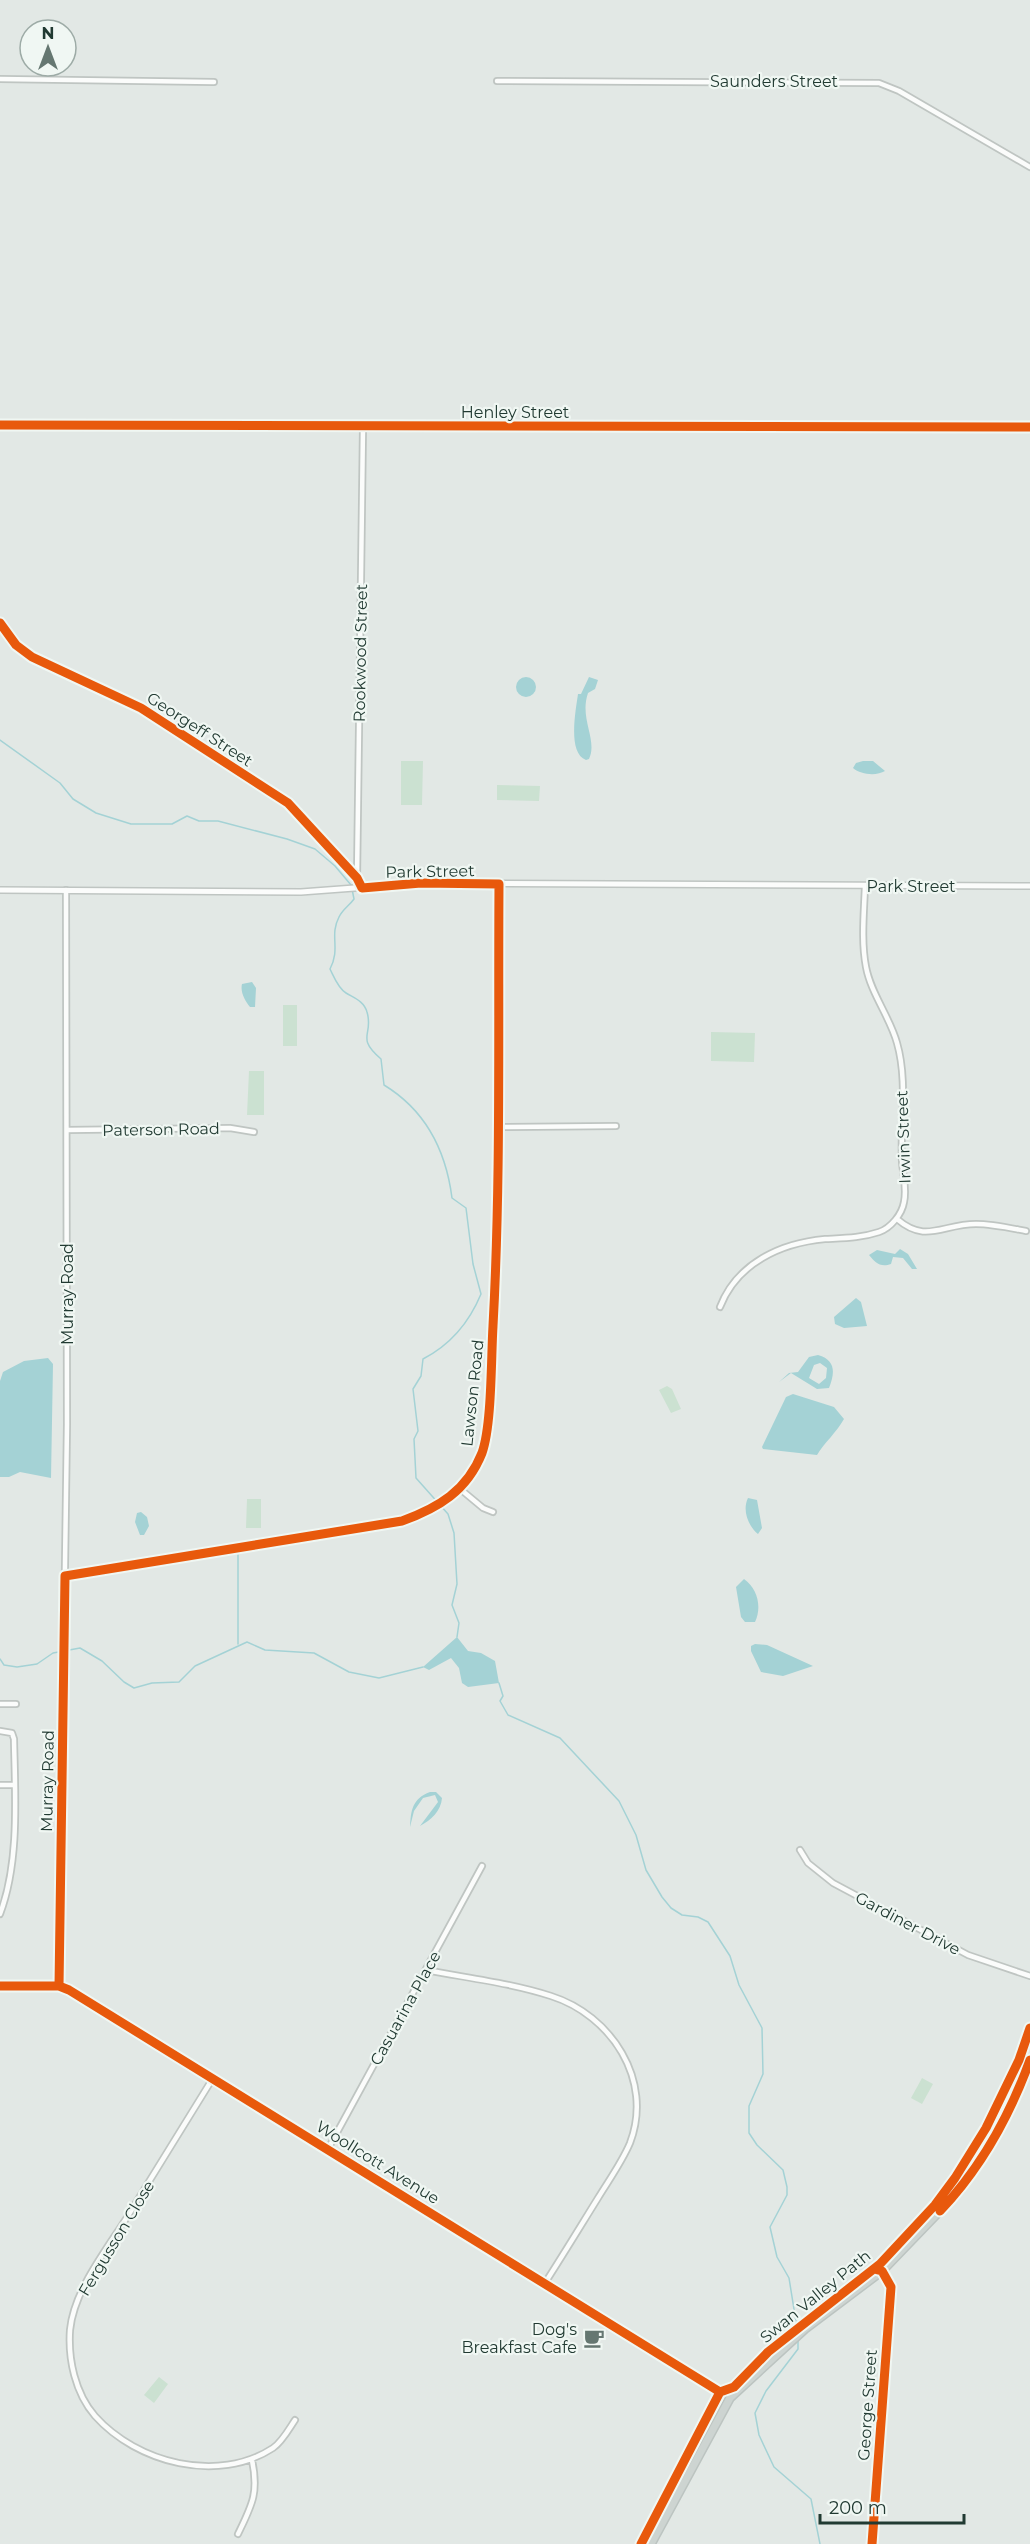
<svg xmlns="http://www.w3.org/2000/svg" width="1030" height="2544" font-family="Montserrat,sans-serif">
	<rect width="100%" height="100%" fill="#e2e8e5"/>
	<path fill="#cbe1d1" d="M 401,761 L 423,761 L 422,805 L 401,805 Z
		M 497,785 L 540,786 L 539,801 L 497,800 Z
		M 283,1005 L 297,1005 L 297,1046 L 283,1046 Z
		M 711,1032 L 755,1033 L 754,1062 L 711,1061 Z
		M 249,1071 L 264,1071 L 264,1115 L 247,1115 Z
		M 667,1386 L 672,1389 L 681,1409 L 671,1413 L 659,1390 Z
		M 247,1499 L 261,1499 L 261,1528 L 246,1528 Z
		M 922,2078 L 933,2084 L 922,2104 L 911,2098 Z
		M 159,2377 L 168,2384 L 154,2403 L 144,2395 Z"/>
	<path fill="#a4d2d5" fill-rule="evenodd" d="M516 687a10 10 0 1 1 20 0a10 10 0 1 1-20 0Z
		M 589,677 L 598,680 L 595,689 L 588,693 C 579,719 598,740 589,759 L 586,760 C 567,753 576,709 578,694 L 581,694 Z
		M 863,761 L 873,761 L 885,771 C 877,776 861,775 853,768 L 856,763 Z
		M 252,982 L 256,988 L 255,1007 L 250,1007 C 245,1001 240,992 242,984 Z
		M 900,1249 L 908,1254 L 917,1269 L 912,1269 L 903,1258 L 893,1257 L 891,1264 C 880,1268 875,1262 869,1255 L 877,1250 L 895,1254 Z
		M 856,1298 L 861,1302 L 867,1326 L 844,1328 L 835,1324 L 834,1317 Z
		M 818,1355 C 836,1360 835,1373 829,1388 L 817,1389 L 791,1373 L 779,1382 L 789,1373 L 798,1372 L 809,1357 ZM 820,1363 L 827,1368 L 826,1378 L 819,1384 L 809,1378 L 814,1365 Z
		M 48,1358 L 53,1364 L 51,1478 L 20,1472 L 9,1477 L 0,1477 L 0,1381 L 3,1372 L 24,1361 Z
		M 793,1394 L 834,1407 L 844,1419 C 836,1433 825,1442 817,1455 L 763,1449 L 762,1447 L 786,1397 Z
		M 748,1498 L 757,1500 L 762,1528 L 758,1534 C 748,1526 742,1510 748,1498 Z
		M 141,1512 L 147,1517 L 149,1526 L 144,1535 L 140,1535 L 135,1522 L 137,1513 Z
		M 744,1579 C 758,1589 762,1607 755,1622 L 745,1622 L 741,1617 L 736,1587 Z
		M 457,1637 L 468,1651 L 481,1653 L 495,1661 L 499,1683 L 468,1687 L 462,1683 L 459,1668 L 451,1658 L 429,1670 L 423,1667 Z
		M 755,1644 L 767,1645 L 813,1666 L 783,1676 L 761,1672 L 751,1651 L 751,1646 Z
		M 430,1792 L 436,1792 L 442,1798 C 441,1811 431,1820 420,1826 L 438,1802 L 435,1795 L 423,1798 L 414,1811 L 410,1827 C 411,1810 412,1799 430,1792 Z"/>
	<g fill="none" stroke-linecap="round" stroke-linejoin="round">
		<path stroke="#a4d2d5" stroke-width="1.5" d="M 0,740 L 60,783 L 73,799 L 96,813 L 131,824 L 172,824 L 187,816 L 199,821 L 218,821 L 287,839 L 315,849 L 335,866 L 351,885
			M 352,889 L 354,899 C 349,906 343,909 339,917 C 329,936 341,948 330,969 C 334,977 338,988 346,993 C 354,998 364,1001 367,1012 C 374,1035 355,1037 381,1059 L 384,1085 C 425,1110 446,1151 452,1198 L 466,1208 L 473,1264 L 481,1294 C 469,1323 450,1345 423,1359 L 421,1376 L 413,1389 L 418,1431 L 414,1439 L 416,1478 L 448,1514 L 454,1533 L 457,1584 L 452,1605 L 459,1623 L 457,1637
			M 238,1555 L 238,1644
			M 0,1659 L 4,1665 L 17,1667 L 37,1664 L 53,1653 L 80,1648 L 102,1661 L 124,1682 L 134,1688 L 152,1683 L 179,1682 L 195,1666 L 247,1642 L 265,1650 L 314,1653 L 349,1672 L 379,1678 L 423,1667
			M 499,1683 L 503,1696 L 500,1701 L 508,1715 L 560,1738 L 619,1801 L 636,1835 L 646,1870 L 662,1897 L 671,1908 L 682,1915 L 698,1917 L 708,1922 L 730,1956 L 739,1985 L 762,2028 L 763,2074 L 749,2106 L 749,2133 L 757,2145 L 783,2170 L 787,2187 L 787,2195 L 770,2227 L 777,2257 L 789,2278 L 797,2328
			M 798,2341 L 798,2349 L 766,2391 L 755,2413 L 759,2435 L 774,2467 L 811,2499 L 820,2544"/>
		<g stroke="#bfc5c2" stroke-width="8">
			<path id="minor" d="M 0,79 L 214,82
				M 497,81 L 879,83 L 899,91 L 1030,167
				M 0,623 L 16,645 L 32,657 L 141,708 L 288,803 L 357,878 L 362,888
				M 357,878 L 363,427
				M 498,1127 L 616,1126
				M 67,1130 L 230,1128 L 254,1132
				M 897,1219 C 926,1244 942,1224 976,1224 C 992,1224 1010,1228 1026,1231
				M 720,1307 C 737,1263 781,1243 825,1239 C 844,1238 861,1238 879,1232 C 891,1228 902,1214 904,1202 C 907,1188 903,1175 902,1162 C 900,1123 908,1081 897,1043 C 890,1017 871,994 866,967 C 861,941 864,913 865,886
				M 459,1488 L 483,1508 L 493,1512
				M 65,1576 L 402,1521 C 438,1508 467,1491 482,1453 C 492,1425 491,1358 493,1326 C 501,1179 498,1032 499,884
				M 0,1704 L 16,1704
				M 0,1731 L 12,1733 L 14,1739 C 15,1794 20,1861 0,1914
				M 0,1785 L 15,1785
				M 800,1850 L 808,1863 L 833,1883 L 968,1955 L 1030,1976
				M 426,1970 C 467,1978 511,1983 551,1996 C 611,2015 654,2080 630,2143 C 622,2162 609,2180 598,2198 C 580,2227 563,2255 545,2283
				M 59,1986 L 67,1424 L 66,890
				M 213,2078 C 185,2123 157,2168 129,2214 C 108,2248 74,2289 70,2330 C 68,2359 75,2393 95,2416 C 137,2463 218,2484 273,2448 C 282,2442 289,2429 295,2420
				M 328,2149 L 482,1866
				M 238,2534 C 252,2505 259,2493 252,2460
				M 872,2544 L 891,2287 L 882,2271"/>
		</g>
		<g stroke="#bfc5c2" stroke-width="8">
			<path id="tertiary" d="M 0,425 L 1030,427
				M 0,890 L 301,892 L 421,883 L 1030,886
				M 0,1986 L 59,1986 L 69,1990 L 720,2392"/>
		</g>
		<g stroke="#bcc4c1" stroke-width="10">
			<path id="primary" d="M 651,2544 L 730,2398 L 805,2329 L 882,2271 L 960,2190 L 1001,2126 L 1030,2060"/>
		</g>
		<use href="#minor" stroke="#fbfcfb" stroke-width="4.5"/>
		<use href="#tertiary" stroke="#fbfcfb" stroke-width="5"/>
		<use href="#primary" stroke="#cdd4d1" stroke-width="7"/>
		<g stroke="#f0f7f3" stroke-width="13">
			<path id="cycleway" d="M 0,425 L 1030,427
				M 0,623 L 16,645 L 32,657 L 141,708 L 288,803 L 357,878 L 362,888 L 421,883 L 499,884 C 498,1032 501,1179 493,1326 C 491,1358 492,1425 482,1453 C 467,1491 438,1508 402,1521 L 65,1576 L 59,1986
				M 0,1986 L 59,1986 L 69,1990 L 720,2392
				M 940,2211 C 980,2169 1010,2115 1030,2060
				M 641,2544 L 720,2392 L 734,2387 L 768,2352 L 880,2264 L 935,2205 L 955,2178 L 986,2128 L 1019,2060 L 1030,2028
				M 872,2544 L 891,2287 L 882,2271 L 874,2269"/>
		</g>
		<use href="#cycleway" stroke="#e8590c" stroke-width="9"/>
	</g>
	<defs>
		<g id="cafe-bare" transform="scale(1.62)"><path d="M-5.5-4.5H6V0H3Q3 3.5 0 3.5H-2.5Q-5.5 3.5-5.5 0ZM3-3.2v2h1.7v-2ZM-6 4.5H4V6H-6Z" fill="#657771" stroke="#f0f7f3" stroke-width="2.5" paint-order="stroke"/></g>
	</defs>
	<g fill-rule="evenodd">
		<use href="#cafe-bare" x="594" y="2338"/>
	</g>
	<g text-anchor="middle" stroke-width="4.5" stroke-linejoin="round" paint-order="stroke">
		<g font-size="16" fill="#213a32" stroke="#f0f7f3">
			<text x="774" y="87">Saunders Street</text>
			<text x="515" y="418">Henley Street</text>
			<text transform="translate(360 653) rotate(-89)" y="6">Rookwood Street</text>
			<text transform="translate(200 729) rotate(33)" y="6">Georgeff Street</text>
			<text transform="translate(430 871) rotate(-1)" y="6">Park Street</text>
			<text x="911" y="892">Park Street</text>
			<text transform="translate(161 1129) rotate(-1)" y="6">Paterson Road</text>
			<text transform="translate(903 1137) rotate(-92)" y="6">Irwin Street</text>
			<text transform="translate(67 1294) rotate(-90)" y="6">Murray Road</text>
			<text transform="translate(472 1393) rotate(-84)" y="6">Lawson Road</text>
			<text transform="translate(47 1781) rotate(-89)" y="6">Murray Road</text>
			<text transform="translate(908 1923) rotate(28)" y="6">Gardiner Drive</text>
			<text transform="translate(405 2008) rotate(-61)" y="6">Casuarina Place</text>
			<text transform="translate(378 2162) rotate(32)" y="6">Woollcott Avenue</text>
			<text transform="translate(116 2238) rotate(-59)" y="6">Fergusson Close</text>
			<text transform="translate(815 2296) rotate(-39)" y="6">Swan Valley Path</text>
			<text transform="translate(867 2405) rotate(-86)" y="6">George Street</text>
		</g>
		<g font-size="16" fill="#213a32" stroke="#f0f7f3" text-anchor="end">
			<text x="577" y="2335">Dog's<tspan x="577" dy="18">Breakfast Cafe</tspan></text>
		</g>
	</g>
	<g transform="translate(48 48)"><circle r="28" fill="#f0f7f3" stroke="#9daba6" stroke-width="1.5"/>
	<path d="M0-4.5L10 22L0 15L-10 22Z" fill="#657771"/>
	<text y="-9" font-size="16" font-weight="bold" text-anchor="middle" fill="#213a32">N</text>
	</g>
	<path d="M820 2514v9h144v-9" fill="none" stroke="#213a32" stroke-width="3"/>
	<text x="829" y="2514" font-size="18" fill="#213a32" stroke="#f0f7f3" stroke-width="4.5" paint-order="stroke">200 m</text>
</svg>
